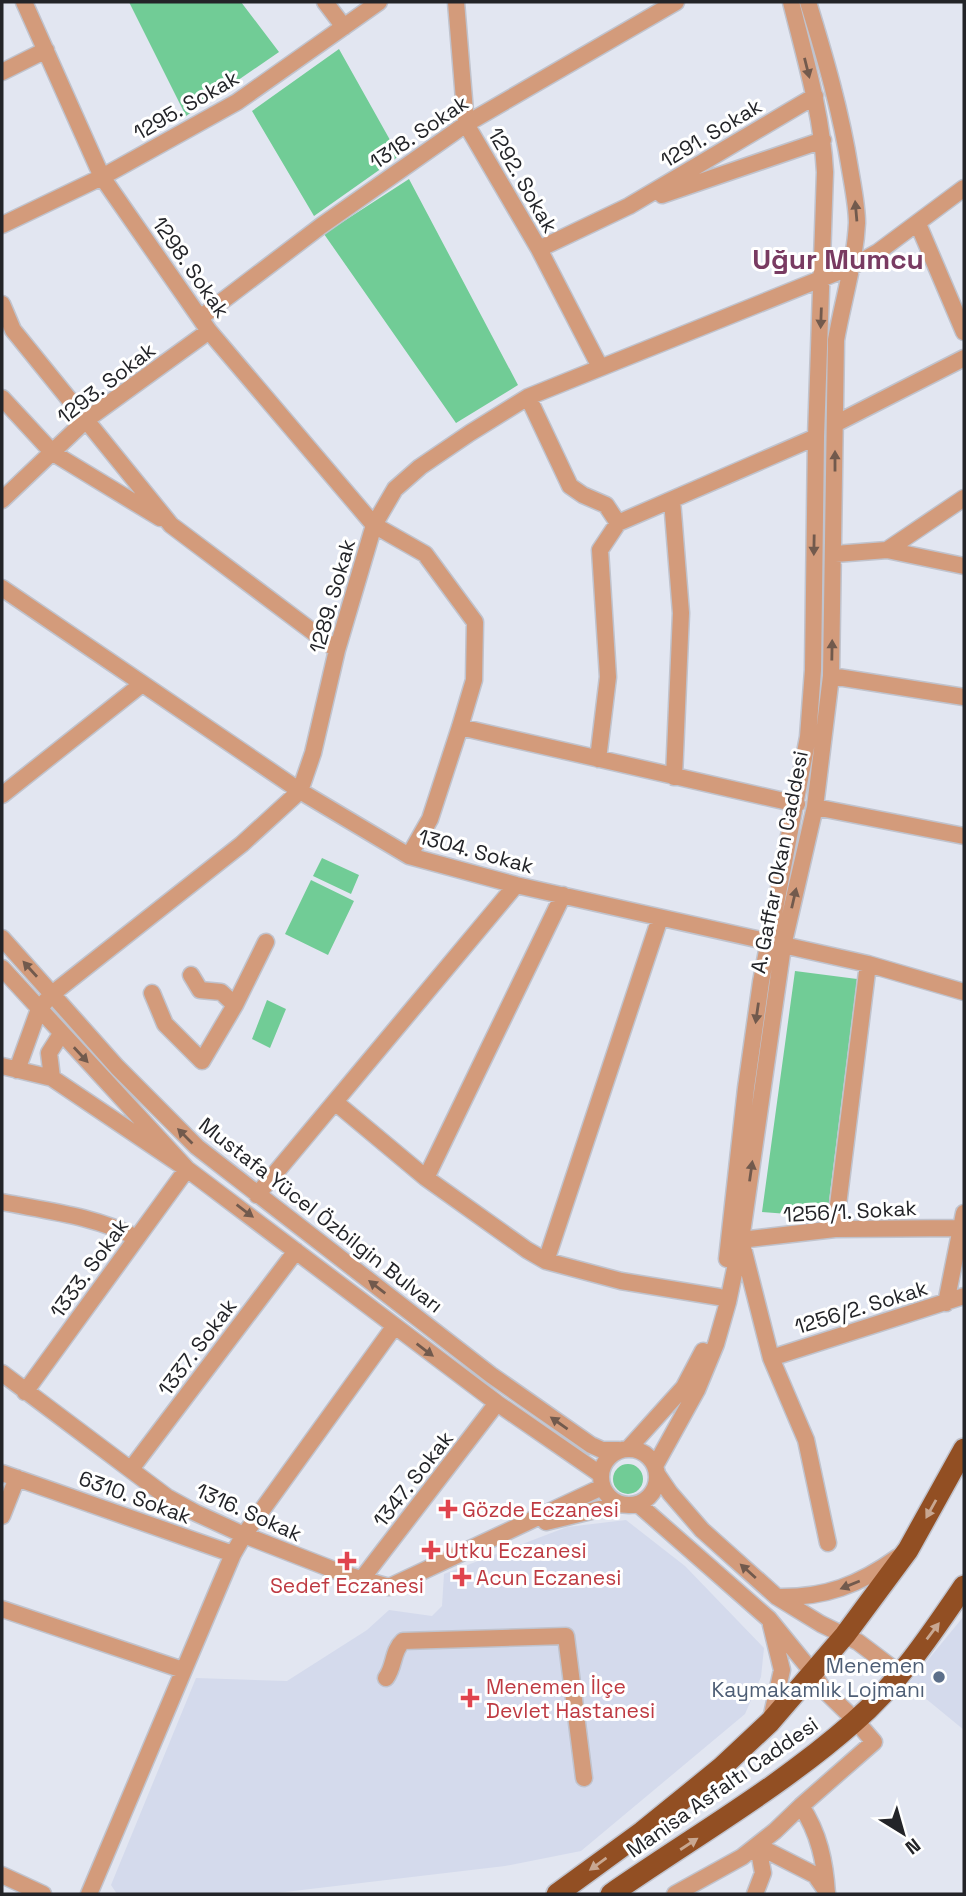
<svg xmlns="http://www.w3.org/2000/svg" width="966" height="1896" font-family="'Space Grotesk',sans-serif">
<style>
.built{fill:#d4daec}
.green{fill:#71cc96}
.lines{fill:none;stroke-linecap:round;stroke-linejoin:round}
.minor-casing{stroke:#c0c3cd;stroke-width:19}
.highway-casing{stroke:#c0c3cd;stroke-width:24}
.minor{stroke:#d39b7b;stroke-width:16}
.highway{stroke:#924f23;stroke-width:21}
.oneway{fill:#725a4d}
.oneway2{fill:#c8a791}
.health-dot{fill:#e0444e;stroke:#fff;stroke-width:2.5}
.service-dot{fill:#5c6f8a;stroke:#fff;stroke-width:2.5}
.labels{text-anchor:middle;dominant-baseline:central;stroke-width:6;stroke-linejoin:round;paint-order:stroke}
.street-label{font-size:21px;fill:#232428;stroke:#fff}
.health-label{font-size:21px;fill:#be3a42;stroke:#fff;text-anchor:start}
.service-label{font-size:21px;fill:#4e5e75;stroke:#fff;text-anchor:end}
.district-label{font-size:28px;font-weight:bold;fill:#793b62;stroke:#fff}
</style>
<rect width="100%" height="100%" fill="#e2e6f1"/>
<!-- built -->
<path class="built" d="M626,1520L685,1566L764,1648L761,1677L745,1714L581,1851L505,1866L268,1894H117L111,1885L196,1678L287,1681L367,1630L389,1610L432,1616L442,1606L444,1574L567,1527Z
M964,1616V1730L908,1684Z"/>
<!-- green -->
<path class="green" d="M129,2H241L279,52L186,116Z
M339,49L399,156L314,216L252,111Z
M409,179L518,385L456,423L324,234Z
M322,858L359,875L351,894L313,876Z
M311,880L354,901L328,955L285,934Z
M795,971L857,979L827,1217L762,1212Z
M267,1000L286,1009L270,1048L252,1039Z
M613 1479a15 15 0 1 1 30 0a15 15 0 1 1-30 0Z"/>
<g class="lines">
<!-- minor casing -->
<g class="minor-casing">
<path id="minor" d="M24,2L102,177L209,331L374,525L425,554L475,622L474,680L460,727L430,819L409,856
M325,2L344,27
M456,2L466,124L539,249L600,367
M2,72L46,50
M662,195L823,140
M918,224L964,332
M2,225L102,177L237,102L379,2
M539,249L629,206L815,96
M2,304L13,330L171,525L337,650
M200,318L321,226L466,124L676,2
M528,397L570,486L583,495L606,505L618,523L816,437
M2,398L53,453L160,518
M835,424L964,358
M2,500L86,420L209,331
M672,500L681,613L674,777
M887,550L964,498
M835,554L887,550L964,566
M2,588L300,791L409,856L516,885L868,964L964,992
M831,676L964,697
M460,727L797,804
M598,759L608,677L600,550L618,523
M2,795L142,684
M815,807L964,836
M2,938L117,1067L197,1147L491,1375L591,1445L602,1450H619
M2,968L187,1169L497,1403L600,1474
M191,975L200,990L221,992L235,1005
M152,993L165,1024L202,1061L235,1005L266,942
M2,1066L52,1078L187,1169L25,1392
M17,1070L39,1009L52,994L242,844L300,791L313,753L337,650L374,525L395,489L420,467L470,433L528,397L853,266L878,252L964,188
M52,1078L49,1053L61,1034
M335,1102L426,1178L527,1250L546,1261L621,1281L719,1297
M426,1178L563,895
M257,1195L516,885
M2,1202C48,1211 95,1216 137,1238
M835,1229L868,964
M727,1259L746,1088L761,982L808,737L813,670L816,437L825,172C822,114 805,58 791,2
M546,1261L660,918
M946,1303L964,1213
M771,1358L964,1296
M2,1373L167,1497L196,1513L244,1535L347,1575L389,1587L602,1487
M601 1477a28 28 0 1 1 56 0a28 28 0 1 1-56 0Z
M628,1449L684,1387L703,1351
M655,1466L697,1390L716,1344L728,1302L741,1240L783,946L815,807L831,676L836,340C843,300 855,263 857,223C857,206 853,187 850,169C841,112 825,57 808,2
M131,1469L296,1251
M2,1473L233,1554L244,1535L394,1327
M657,1474L670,1493L702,1530L777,1597L821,1624L858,1642L899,1673
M638,1504L769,1619L813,1673L823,1689L856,1721L874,1742L801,1806C819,1833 825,1862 827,1894
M2,1516L17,1478
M546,1522L620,1504
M828,1543L806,1440L771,1358L741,1240L835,1229L961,1228
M361,1580L497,1403
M777,1597C825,1598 859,1585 898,1557
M2,1609L183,1670
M771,1625L782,1670L771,1719
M386,1678C395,1666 392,1651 403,1641L566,1636L584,1778
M758,1846L815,1875L827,1892
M2,1875L43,1894
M89,1894L233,1554
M675,1894L742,1857L775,1831L801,1806
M755,1894L763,1873L758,1846"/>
</g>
<!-- highway casing -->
<g class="highway-casing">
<path id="highway" d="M557,1894L642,1832L722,1767L770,1722L845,1635L908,1550L964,1449
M611,1894C693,1837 779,1788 854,1722C898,1684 932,1633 964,1586"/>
</g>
<!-- minor -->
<use href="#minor" class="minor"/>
<!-- highway -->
<use href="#highway" class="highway"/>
</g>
<!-- one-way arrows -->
<defs><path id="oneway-solid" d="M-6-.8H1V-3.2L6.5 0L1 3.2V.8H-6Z" transform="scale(1.75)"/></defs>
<g class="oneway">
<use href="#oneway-solid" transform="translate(807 68) rotate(76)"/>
<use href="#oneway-solid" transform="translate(856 211) rotate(-95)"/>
<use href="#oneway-solid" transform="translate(821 318) rotate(92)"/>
<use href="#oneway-solid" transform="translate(835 461) rotate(-90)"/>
<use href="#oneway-solid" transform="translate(814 545) rotate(91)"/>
<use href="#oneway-solid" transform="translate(832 650) rotate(-89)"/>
<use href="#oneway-solid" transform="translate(794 898) rotate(-77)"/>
<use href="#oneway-solid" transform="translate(30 969) rotate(-132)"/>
<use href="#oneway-solid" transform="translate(757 1013) rotate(98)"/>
<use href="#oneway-solid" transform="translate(81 1055) rotate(47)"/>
<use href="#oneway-solid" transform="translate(185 1136) rotate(-135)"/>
<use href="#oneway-solid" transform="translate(751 1171) rotate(-82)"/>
<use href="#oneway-solid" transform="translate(245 1211) rotate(37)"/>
<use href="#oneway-solid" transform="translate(377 1287) rotate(-142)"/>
<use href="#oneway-solid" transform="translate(425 1350) rotate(37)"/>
<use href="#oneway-solid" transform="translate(559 1423) rotate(-145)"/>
<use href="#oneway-solid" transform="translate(748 1571) rotate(-138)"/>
<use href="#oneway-solid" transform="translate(850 1585) rotate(158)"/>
</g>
<g class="oneway2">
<use href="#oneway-solid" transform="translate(931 1509) rotate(119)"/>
<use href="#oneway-solid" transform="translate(933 1631) rotate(-53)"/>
<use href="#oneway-solid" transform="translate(689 1844) rotate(-33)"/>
<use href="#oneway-solid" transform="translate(598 1864) rotate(144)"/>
</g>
<!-- markers -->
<g class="health-dot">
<path d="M444.5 1498.5h7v7h7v7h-7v7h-7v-7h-7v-7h7z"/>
<path d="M427.5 1539.5h7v7h7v7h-7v7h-7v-7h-7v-7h7z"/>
<path d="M343.5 1550.5h7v7h7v7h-7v7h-7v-7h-7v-7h7z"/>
<path d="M458.5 1566.5h7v7h7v7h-7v7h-7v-7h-7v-7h7z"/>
<path d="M466.5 1687.5h7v7h7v7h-7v7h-7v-7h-7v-7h7z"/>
</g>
<circle class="service-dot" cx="939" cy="1677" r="7"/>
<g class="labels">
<!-- street labels -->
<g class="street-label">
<text transform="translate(186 105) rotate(-30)">1295. Sokak</text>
<text transform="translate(419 132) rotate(-34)">1318. Sokak</text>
<text transform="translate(711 133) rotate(-31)">1291. Sokak</text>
<text transform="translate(523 180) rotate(60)">1292. Sokak</text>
<text transform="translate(191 267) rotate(55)">1298. Sokak</text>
<text transform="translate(106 383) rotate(-38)">1293. Sokak</text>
<text transform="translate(332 596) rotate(-74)">1289. Sokak</text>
<text transform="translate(476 851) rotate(15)">1304. Sokak</text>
<text transform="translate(779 862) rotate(-79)">A. Gaffar Okan Caddesi</text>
<text transform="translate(850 1211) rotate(-3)">1256/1. Sokak</text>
<text transform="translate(321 1215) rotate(38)">Mustafa Yücel Özbilgin Bulvarı</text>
<text transform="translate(89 1268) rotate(-54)">1333. Sokak</text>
<text transform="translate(861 1307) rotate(-17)">1256/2. Sokak</text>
<text transform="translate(197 1347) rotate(-53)">1337. Sokak</text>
<text transform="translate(413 1479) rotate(-52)">1347. Sokak</text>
<text transform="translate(135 1497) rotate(20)">6310. Sokak</text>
<text transform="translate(249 1512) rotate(24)">1316. Sokak</text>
<text transform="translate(722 1787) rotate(-35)">Manisa Asfaltı Caddesi</text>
</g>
<!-- health labels -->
<g class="health-label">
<text x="462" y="1509">Gözde Eczanesi</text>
<text x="445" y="1550">Utku Eczanesi</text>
<text x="476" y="1577">Acun Eczanesi</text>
<text x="347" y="1585" text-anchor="middle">Sedef Eczanesi</text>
<text x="486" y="1686">Menemen İlçe<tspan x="486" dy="24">Devlet Hastanesi</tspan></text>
</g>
<!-- service labels -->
<g class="service-label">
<text x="925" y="1665">Menemen<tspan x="925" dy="24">Kaymakamlık Lojmanı</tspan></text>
</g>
<!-- district labels -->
<g class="district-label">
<text x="838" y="259">Uğur Mumcu</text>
</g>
</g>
<!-- border -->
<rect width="966" height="1896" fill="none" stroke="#232428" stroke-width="7"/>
<!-- north arrow -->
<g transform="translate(903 1833) rotate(143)" stroke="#ffffff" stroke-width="5" paint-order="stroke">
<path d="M0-5L12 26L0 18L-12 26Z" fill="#232428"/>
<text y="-10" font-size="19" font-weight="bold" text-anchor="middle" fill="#232428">N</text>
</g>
</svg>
